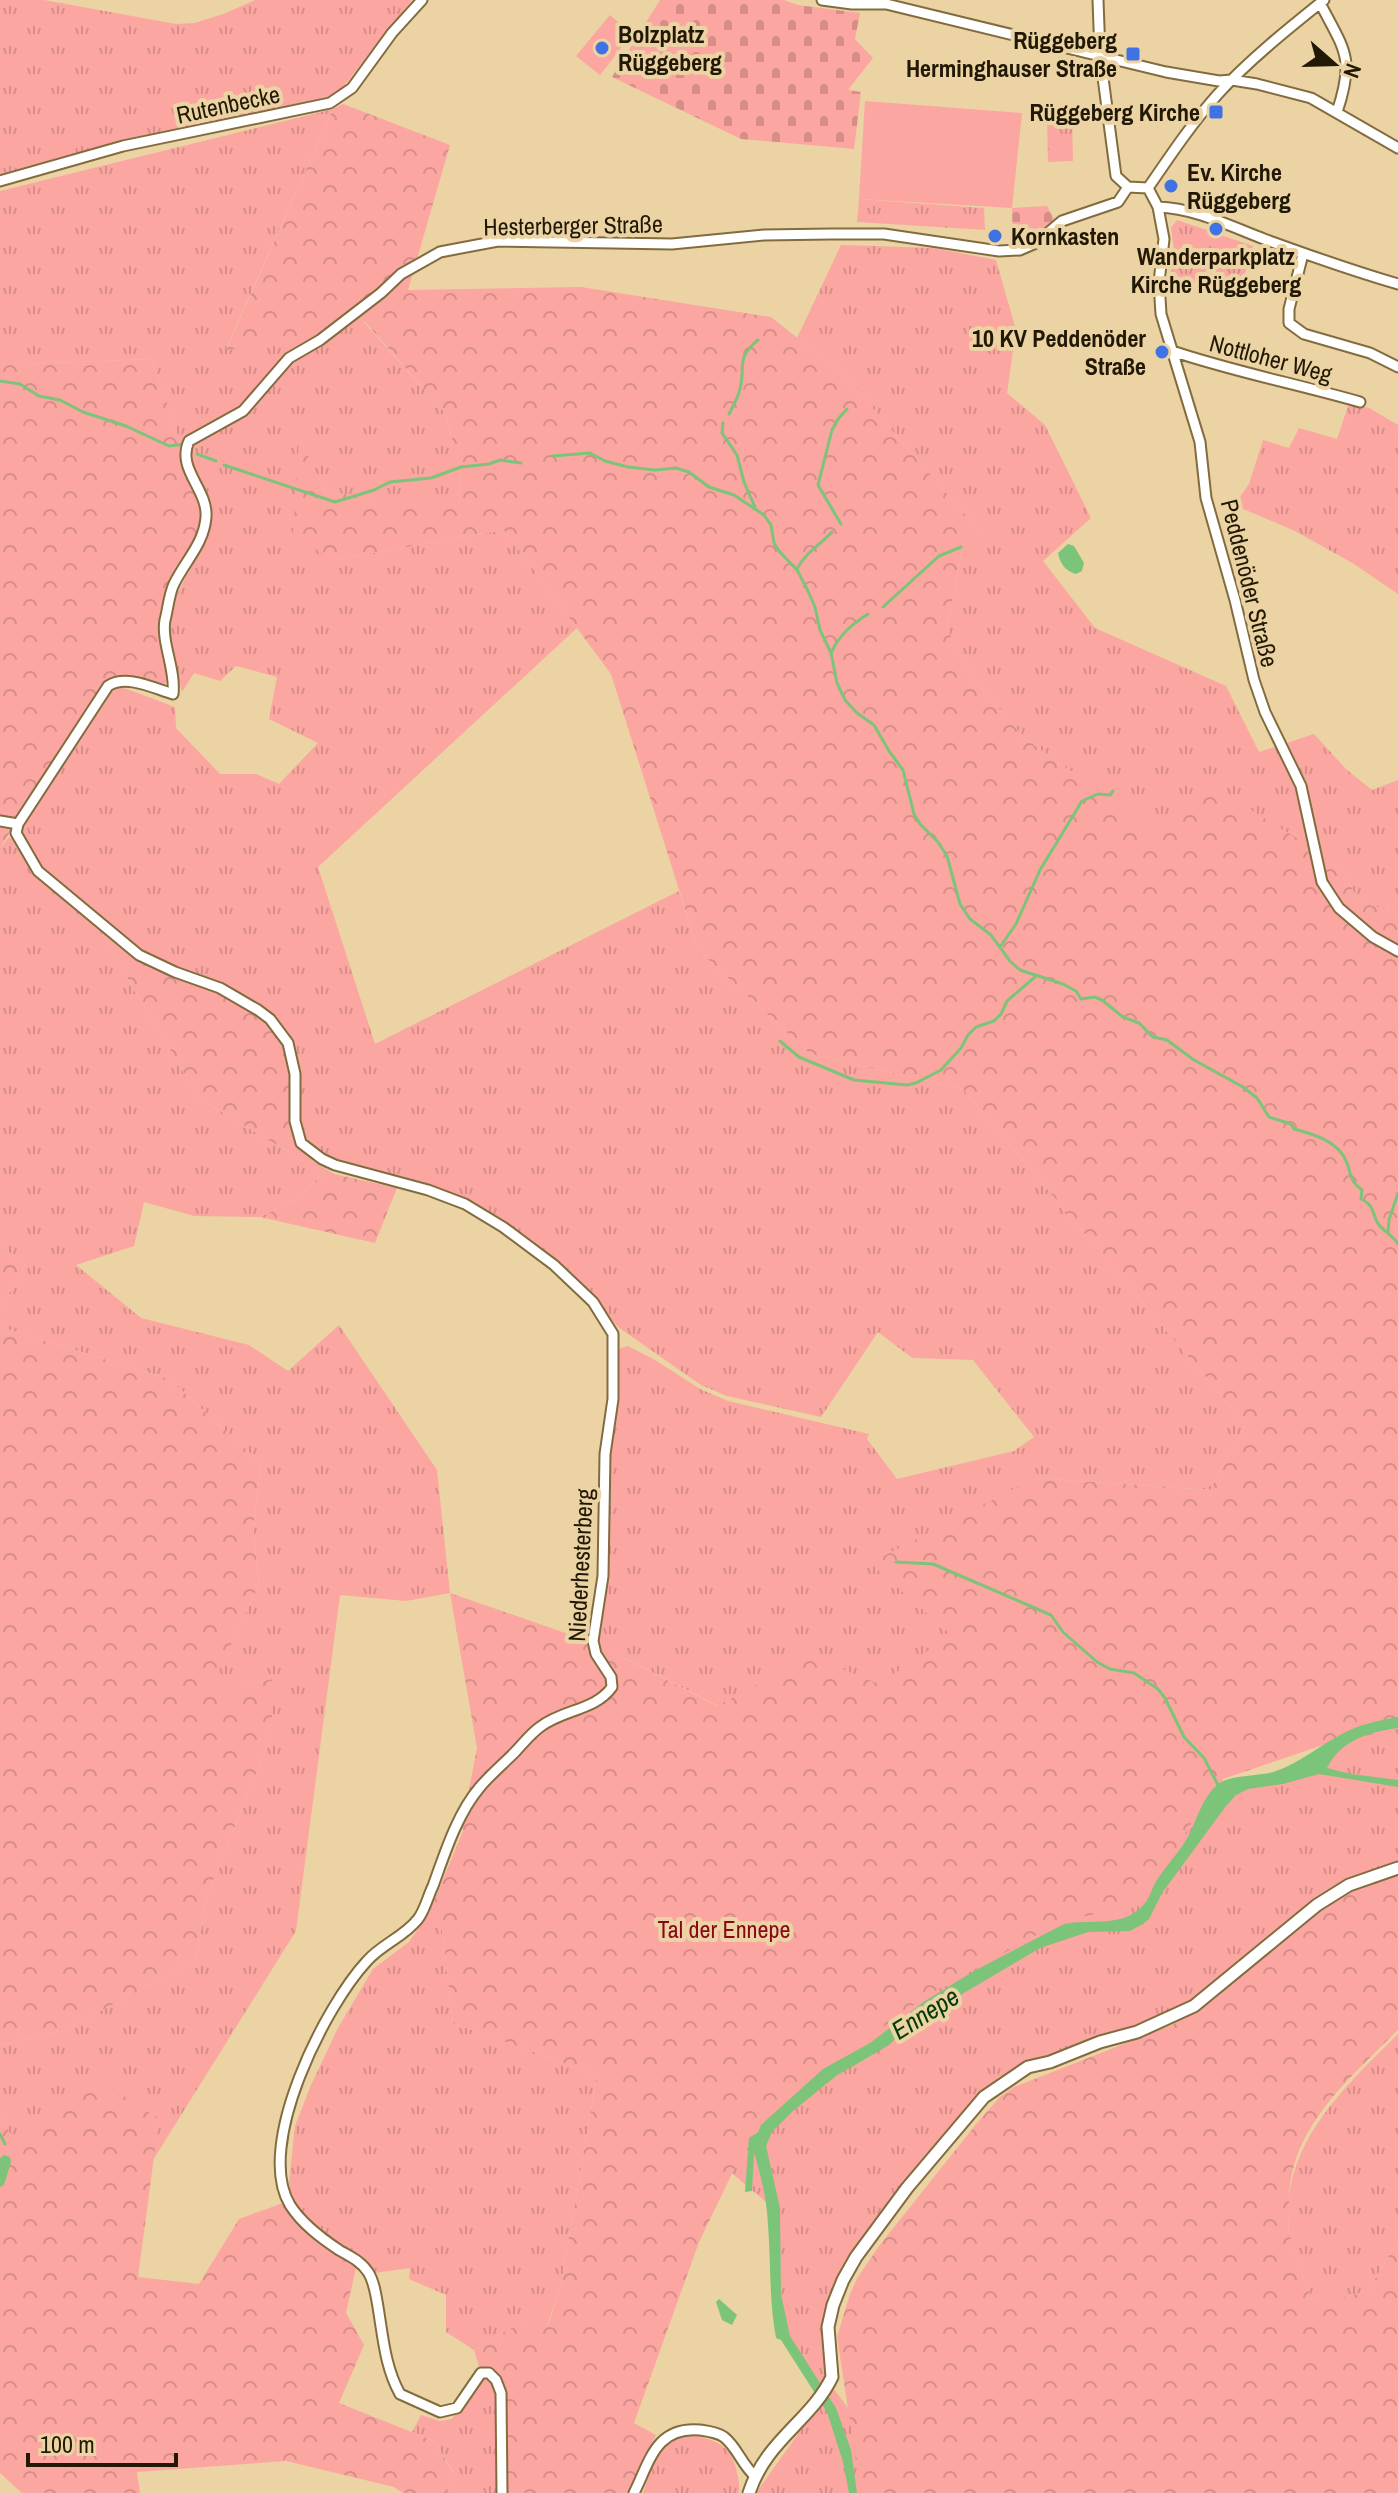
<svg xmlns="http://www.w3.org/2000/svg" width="1398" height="2493" font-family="'Archivo Narrow',sans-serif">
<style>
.grass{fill:url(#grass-tufts)}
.forest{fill:url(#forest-crowns)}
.cemetery{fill:url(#cemetery-stones)}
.pitch{fill:#fba6a1}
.water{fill:#7bc479}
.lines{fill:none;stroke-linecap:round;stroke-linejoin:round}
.stream{stroke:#7bc479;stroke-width:3}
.minor-casing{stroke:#826c3f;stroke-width:13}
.tertiary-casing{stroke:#826c3f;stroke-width:15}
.minor{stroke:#fff;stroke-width:9}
.tertiary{stroke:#fff;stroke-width:11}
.poi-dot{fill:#3f72e2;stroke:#ebd3a3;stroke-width:3}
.labels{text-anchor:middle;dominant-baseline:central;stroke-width:8;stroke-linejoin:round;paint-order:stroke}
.poi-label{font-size:24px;font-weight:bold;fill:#211806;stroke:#ebd3a3;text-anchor:start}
.street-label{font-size:24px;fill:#211806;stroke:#ebd3a3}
.park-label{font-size:24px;fill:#890719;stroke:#ebd3a3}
.water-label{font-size:26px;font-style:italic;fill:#043a08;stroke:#ebd3a3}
</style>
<defs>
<pattern id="grass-tufts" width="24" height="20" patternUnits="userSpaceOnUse" patternTransform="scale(2)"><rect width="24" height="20" fill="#fba6a1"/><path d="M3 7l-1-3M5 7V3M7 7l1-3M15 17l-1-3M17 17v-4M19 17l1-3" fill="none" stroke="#d78e89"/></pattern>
<pattern id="forest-crowns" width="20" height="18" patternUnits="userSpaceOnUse" patternTransform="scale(2)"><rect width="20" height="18" fill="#fba6a1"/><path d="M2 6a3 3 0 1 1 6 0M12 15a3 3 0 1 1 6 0" fill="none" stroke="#d78e89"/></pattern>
<pattern id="cemetery-stones" width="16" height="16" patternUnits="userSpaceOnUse" patternTransform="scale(2)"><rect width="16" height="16" fill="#fba6a1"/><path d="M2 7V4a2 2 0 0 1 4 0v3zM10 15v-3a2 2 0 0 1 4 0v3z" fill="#d78e89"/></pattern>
</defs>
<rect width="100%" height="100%" fill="#ebd3a3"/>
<!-- grass -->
<path class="grass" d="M0,0H44L176,24L195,23L226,13L255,0H412L340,91L329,97L123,144L0,177Z
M333,109L226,349L307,341L283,360L242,409L190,435L183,451L152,359L0,365V191Z
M1047,114H1072L1073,161L1048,162Z
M859,199L984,208L985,230L857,222Z
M1177,220L1253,246L1239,295L1170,276L1174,250L1171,228Z
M841,245L934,248L996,260L1016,330L1007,393L1045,425L1091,518L1043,561L1095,628L1226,686L1259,752L1314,734L1347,770L1372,790L1398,780V913L1359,902L1340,865L1152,829L1024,738L974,679L947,629L963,546L980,532L844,375L797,338Z
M364,322L445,413L459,464L460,507L325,492L299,437L332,560L504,530L577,628L318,867L375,1044L679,891L698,950L810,1054L963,1089L1246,1425L1210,1490L1035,1478L1222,1730L1223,1788L1261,1782L1348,1736L1398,1721V1861L1196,2000L1145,2023L1103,2037L1051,2064L1040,2058L999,2077L967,2110L916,2170L838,2285L828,2381L854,2416L879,2493H756L823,2399L780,2329L772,2207L610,2071L772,1678L718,1706L597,1644L607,1456L616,1400L618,1349L628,1346L655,1360L700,1389L728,1401L869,1434L867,1439L897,1479L1014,1451L1034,1437L973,1360L912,1358L878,1332L821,1417L727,1396L701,1385L618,1327L594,1299L466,1200L336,1161L305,1140L298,1120L141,954L41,871L21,837V824L109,689L124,688L175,707L176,728L220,774H256L279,784L318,743L269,719L277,677L236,666L220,681L194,673L182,692C177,670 169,642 171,619C176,578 212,548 210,505C208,484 178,465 194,443C202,431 233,425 247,414C264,401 274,378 290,362C306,347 343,327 364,322Z
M1349,403L1369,408L1398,425V594L1354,564L1295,531L1234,505L1249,484L1263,440L1289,448L1299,428L1337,439Z
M9,837L15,841L36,873L98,926L133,988L200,1099L324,1173L296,1200L260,1217L194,1216L144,1202L134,1246L76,1265L141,1318L249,1345L288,1371L339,1325L437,1470L450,1593L406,1601L340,1595L296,1931L153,2160L159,2119L18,2146L0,2118V2045L64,2030L196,1961L207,1896L272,1733V1679L207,1694L259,1585L253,1528L261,1463L169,1379L0,1327V1310L25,1265L0,1245V848Z
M429,1913L442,1930L453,2023L597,2075L561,2284L547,2326L513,2327L474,2350L446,2332V2295L409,2279L410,2268L375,2273L359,2260L311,2227L291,2201L289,2183L295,2126L311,2085L338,2028L373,1969L409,1942Z
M1398,2034V2240L1368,2291L1314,2306C1307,2284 1291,2251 1289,2230C1280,2145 1343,2089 1398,2034Z
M488,2374L500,2394L501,2493H447L454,2473L434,2441L412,2432L421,2415L440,2421L452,2419L476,2381Z
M694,2435C716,2441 729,2444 736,2468C738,2477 740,2484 739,2493H643L654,2459L667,2441Z"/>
<!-- forest -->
<path class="forest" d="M343,104L450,145L408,290L581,287L771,317L844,375L981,533L963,546L947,629L974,679L1024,738L1152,828L1206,782L1340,865L1359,902L1398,913V1729L1326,1744L1223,1779L1210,1790L1181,1841L1136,1906L1076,1918L1049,1928L926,1996L857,2046L821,2065L753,2130L699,2242L634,2423L656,2435L645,2456L636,2493H504L498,2380L481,2373L474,2350L513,2327L548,2325L561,2284L597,2075L453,2023L442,1930L429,1913L463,1831L462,1825L477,1748L450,1593L597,1644L717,1706L811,1656L879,1684L951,1635L870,1563L1035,1478L1210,1490L1246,1425L963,1089L810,1054L698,950L611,674L504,530L332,560L293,534L299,436L325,492L460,506L459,464L445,413L365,322L307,341L226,350L333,109Z
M152,359L183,450L184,469L201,501L202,507L199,536L170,583L160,626L170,674L165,684C142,691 130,666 105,682L0,848V365Z
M98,926L140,957L219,990L257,1011L286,1043L293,1077L299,1145L313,1161L334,1174L397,1188L375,1243L260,1217L296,1200L324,1173L200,1099L133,988Z
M0,1245L25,1265L0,1310Z
M0,1327L169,1379L261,1463L253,1528L259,1585L208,1693L272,1679V1733L207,1896L196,1961L64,2030L0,2045Z
M1398,1872V2030C1349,2079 1288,2129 1289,2204C1289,2214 1287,2225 1290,2235C1295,2259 1306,2282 1314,2305L1368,2291L1398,2240V2493H861L837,2337L850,2294L858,2277L879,2246L977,2123L1000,2097L1014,2087L1172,2025L1197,2010L1328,1902L1358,1885Z
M99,2080L159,2119L138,2277L199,2284L239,2219L286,2202L357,2263L346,2313L364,2345L339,2403L434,2441L454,2474L447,2493H403L394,2487L286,2461L137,2472L140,2493H22L0,2473V2118L19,2146Z"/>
<!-- cemetery -->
<path class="cemetery" d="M660,0H784L798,5L860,13L855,39L873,58L848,90L861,92L854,149L741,139L612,77Z
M1047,206L1055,221L1038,234L1013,245L1012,208Z"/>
<!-- pitch -->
<path class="pitch" d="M610,15L632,34L600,75L576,56Z
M865,101L1022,113L1012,208L859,199Z"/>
<!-- water -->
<path class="water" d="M1068,544L1074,546L1084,563L1082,571L1076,574C1065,571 1060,563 1058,553Z
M1398,1717V1728C1369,1732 1341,1740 1327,1768L1351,1774L1398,1780V1787L1319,1774L1283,1784L1248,1789L1236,1795L1226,1806L1162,1893L1149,1919L1143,1924L1130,1931L1088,1932L1040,1948L947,2003L904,2030L889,2045L836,2076L793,2111L772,2132L766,2146L780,2208L781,2294L790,2336L836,2408L851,2450L857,2493H849L843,2462L827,2412L781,2340L776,2338C769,2301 771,2263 768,2225C767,2200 761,2176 754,2152L752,2191L745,2192L749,2138L758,2132L761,2125L823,2069L870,2043L925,2001L974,1971L1064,1924C1084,1920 1104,1924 1124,1918C1132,1915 1139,1910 1144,1904C1150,1898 1151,1890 1155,1883C1166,1865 1181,1851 1190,1833C1197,1817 1204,1796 1217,1785C1229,1774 1259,1777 1276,1771C1299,1763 1318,1747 1340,1735C1357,1725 1379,1720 1398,1717Z
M4,2155L10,2157L11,2162L4,2185L0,2187V2158Z
M719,2299L737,2315L732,2325L722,2320L716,2302Z"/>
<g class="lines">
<!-- stream -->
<path class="stream" d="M0,381L20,384L39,396L60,400L83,412L126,426L169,446L184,444
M729,414C733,406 738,398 740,389C746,365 735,359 758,340
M723,423L722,433L737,455L744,482L755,507
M197,454L216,461
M553,456L590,453L605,461L628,467L655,470L676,468L689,472L709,487L734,495L764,515L771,525L774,543L779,551L797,570L807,589L815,607L820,630L831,653L837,683L845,700L857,713L874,725L889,751L903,770L914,814L920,824L938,842L947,856L960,904L970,919L991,935L1010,961L1020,970L1063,984L1076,991L1081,999L1095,997L1102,1000L1123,1017L1139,1023L1153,1037L1167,1040L1194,1060L1243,1087L1257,1098L1269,1117L1291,1124L1294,1129C1313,1134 1339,1141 1347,1163C1352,1177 1349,1179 1362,1190L1361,1199C1377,1207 1371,1215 1379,1225C1385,1232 1393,1236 1398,1244
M224,465L335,502L374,490L390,482L431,478L461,467L489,464L500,460L521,463
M841,524L818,485L832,430L838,419L847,409
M797,569C805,553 820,545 832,532
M883,607L939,556L961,547
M831,653C840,634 851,625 868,614
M1000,947L1016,924L1040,870L1082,801L1098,794L1110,795L1113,791
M780,1041L799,1057L854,1080L907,1085L916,1083L941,1070L961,1048L968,1035L976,1027L994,1021L1001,1014L1007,1001L1035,977
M1388,1232L1389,1220L1398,1193
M896,1562L933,1564L1051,1615L1063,1632L1097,1662L1110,1669L1134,1673L1158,1689L1165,1698L1184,1737L1204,1758L1218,1785
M0,2134L5,2144"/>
<!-- minor casing -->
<g class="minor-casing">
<path id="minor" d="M822,0L852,4H886L1166,72L1219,81L1232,80L1257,84L1311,98L1398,148
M1098,0L1100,55L1116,176L1128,187L1148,188
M1320,3C1345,51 1355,58 1337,112
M0,181L123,146L330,103L352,88L392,33L422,0
M1148,188L1158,207L1164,239L1159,282L1161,314L1200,442L1206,498L1235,600L1254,680L1265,712L1301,786L1322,882L1339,908L1373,937L1398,951
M1148,188C1170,156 1192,123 1218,94C1248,61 1289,28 1324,0
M1158,207C1194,208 1230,226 1264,239C1308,255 1353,271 1398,284
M1303,254L1289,309V323L1304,334L1370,353L1398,367
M1172,351C1235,372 1297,384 1360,402
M0,821L18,824
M18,824L16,833L38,871L139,955L175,972L220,988L258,1010L270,1019L288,1043L295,1074V1121L301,1143L322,1159L335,1165L428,1190L465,1204L503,1227L554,1265L593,1302L613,1334V1399L605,1454L603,1576L593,1641L596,1654L611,1677L612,1687C595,1711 563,1709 540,1727C530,1734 522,1745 514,1753C503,1764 490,1775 480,1787C457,1814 445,1853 433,1886C428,1896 425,1910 418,1919C404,1937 382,1944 367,1961C325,2006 254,2146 290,2205C302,2224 321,2238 339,2250C349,2256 361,2261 368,2272C374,2281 376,2295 378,2307C383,2337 385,2367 400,2394L440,2412L457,2408L481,2373H489L496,2380L501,2393L502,2493
M18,824L108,686C126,674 153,688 173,694C176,670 161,642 165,620C168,609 169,594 174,584C185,561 204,544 206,517C208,489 176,469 189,441L243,411L289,358L320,340L381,293L401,274L440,252L498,241L672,244L764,235L831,234H884L999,251L1020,250L1036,243L1062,221L1118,202L1128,187
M634,2493C650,2461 656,2426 700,2430C707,2431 717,2432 724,2437C737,2447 742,2465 755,2476"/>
</g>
<!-- tertiary casing -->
<g class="tertiary-casing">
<path id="tertiary" d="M749,2493C766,2440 811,2421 832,2377L828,2327L833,2305L843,2280L856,2257L907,2188L984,2097L1028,2067L1050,2062L1100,2042L1137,2032L1194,2006L1317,1905L1349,1885L1398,1868"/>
</g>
<!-- minor -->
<use href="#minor" class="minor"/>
<!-- tertiary -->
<use href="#tertiary" class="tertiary"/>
</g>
<!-- markers -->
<g class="poi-dot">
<circle cx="602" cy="48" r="8"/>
<rect x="1125" y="46" width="16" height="16" rx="4"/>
<rect x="1208" y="104" width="16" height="16" rx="4"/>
<circle cx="1171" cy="186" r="8"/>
<circle cx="1216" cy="229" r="8"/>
<circle cx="995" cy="236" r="8"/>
<circle cx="1162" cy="352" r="8"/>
</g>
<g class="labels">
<!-- poi labels -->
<g class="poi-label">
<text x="618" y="34">Bolzplatz<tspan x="618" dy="28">Rüggeberg</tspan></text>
<text x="1117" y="40" text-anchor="end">Rüggeberg<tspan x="1117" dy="28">Herminghauser Straße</tspan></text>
<text x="1200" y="112" text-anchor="end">Rüggeberg Kirche</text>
<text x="1187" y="172">Ev. Kirche<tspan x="1187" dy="28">Rüggeberg</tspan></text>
<text x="1011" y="236">Kornkasten</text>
<text x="1216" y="256" text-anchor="middle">Wanderparkplatz<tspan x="1216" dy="28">Kirche Rüggeberg</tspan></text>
<text x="1146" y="338" text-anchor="end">10 KV Peddenöder<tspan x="1146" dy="28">Straße</tspan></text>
</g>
<!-- street labels -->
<g class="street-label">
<text transform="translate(228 104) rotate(-12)">Rutenbecke</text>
<text transform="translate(573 225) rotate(-1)">Hesterberger Straße</text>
<text transform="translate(1271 358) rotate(15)">Nottloher Weg</text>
<text transform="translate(1250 583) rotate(76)">Peddenöder Straße</text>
<text transform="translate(580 1565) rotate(-87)">Niederhesterberg</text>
</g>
<!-- park labels -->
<g class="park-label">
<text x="724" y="1929">Tal der Ennepe</text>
</g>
<!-- water labels -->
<g class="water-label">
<text transform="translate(925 2013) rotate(-32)">Ennepe</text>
</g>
</g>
<!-- north arrow -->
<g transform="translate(1334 64) rotate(110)" stroke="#ebd3a3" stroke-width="6" paint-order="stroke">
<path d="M0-6L14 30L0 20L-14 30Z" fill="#211806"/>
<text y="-12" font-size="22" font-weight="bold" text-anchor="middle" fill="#211806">N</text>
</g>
<!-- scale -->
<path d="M28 2453v12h148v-12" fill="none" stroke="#211806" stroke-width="4"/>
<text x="40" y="2453" font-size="24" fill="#211806" stroke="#ebd3a3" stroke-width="6" paint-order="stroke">100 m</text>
</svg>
